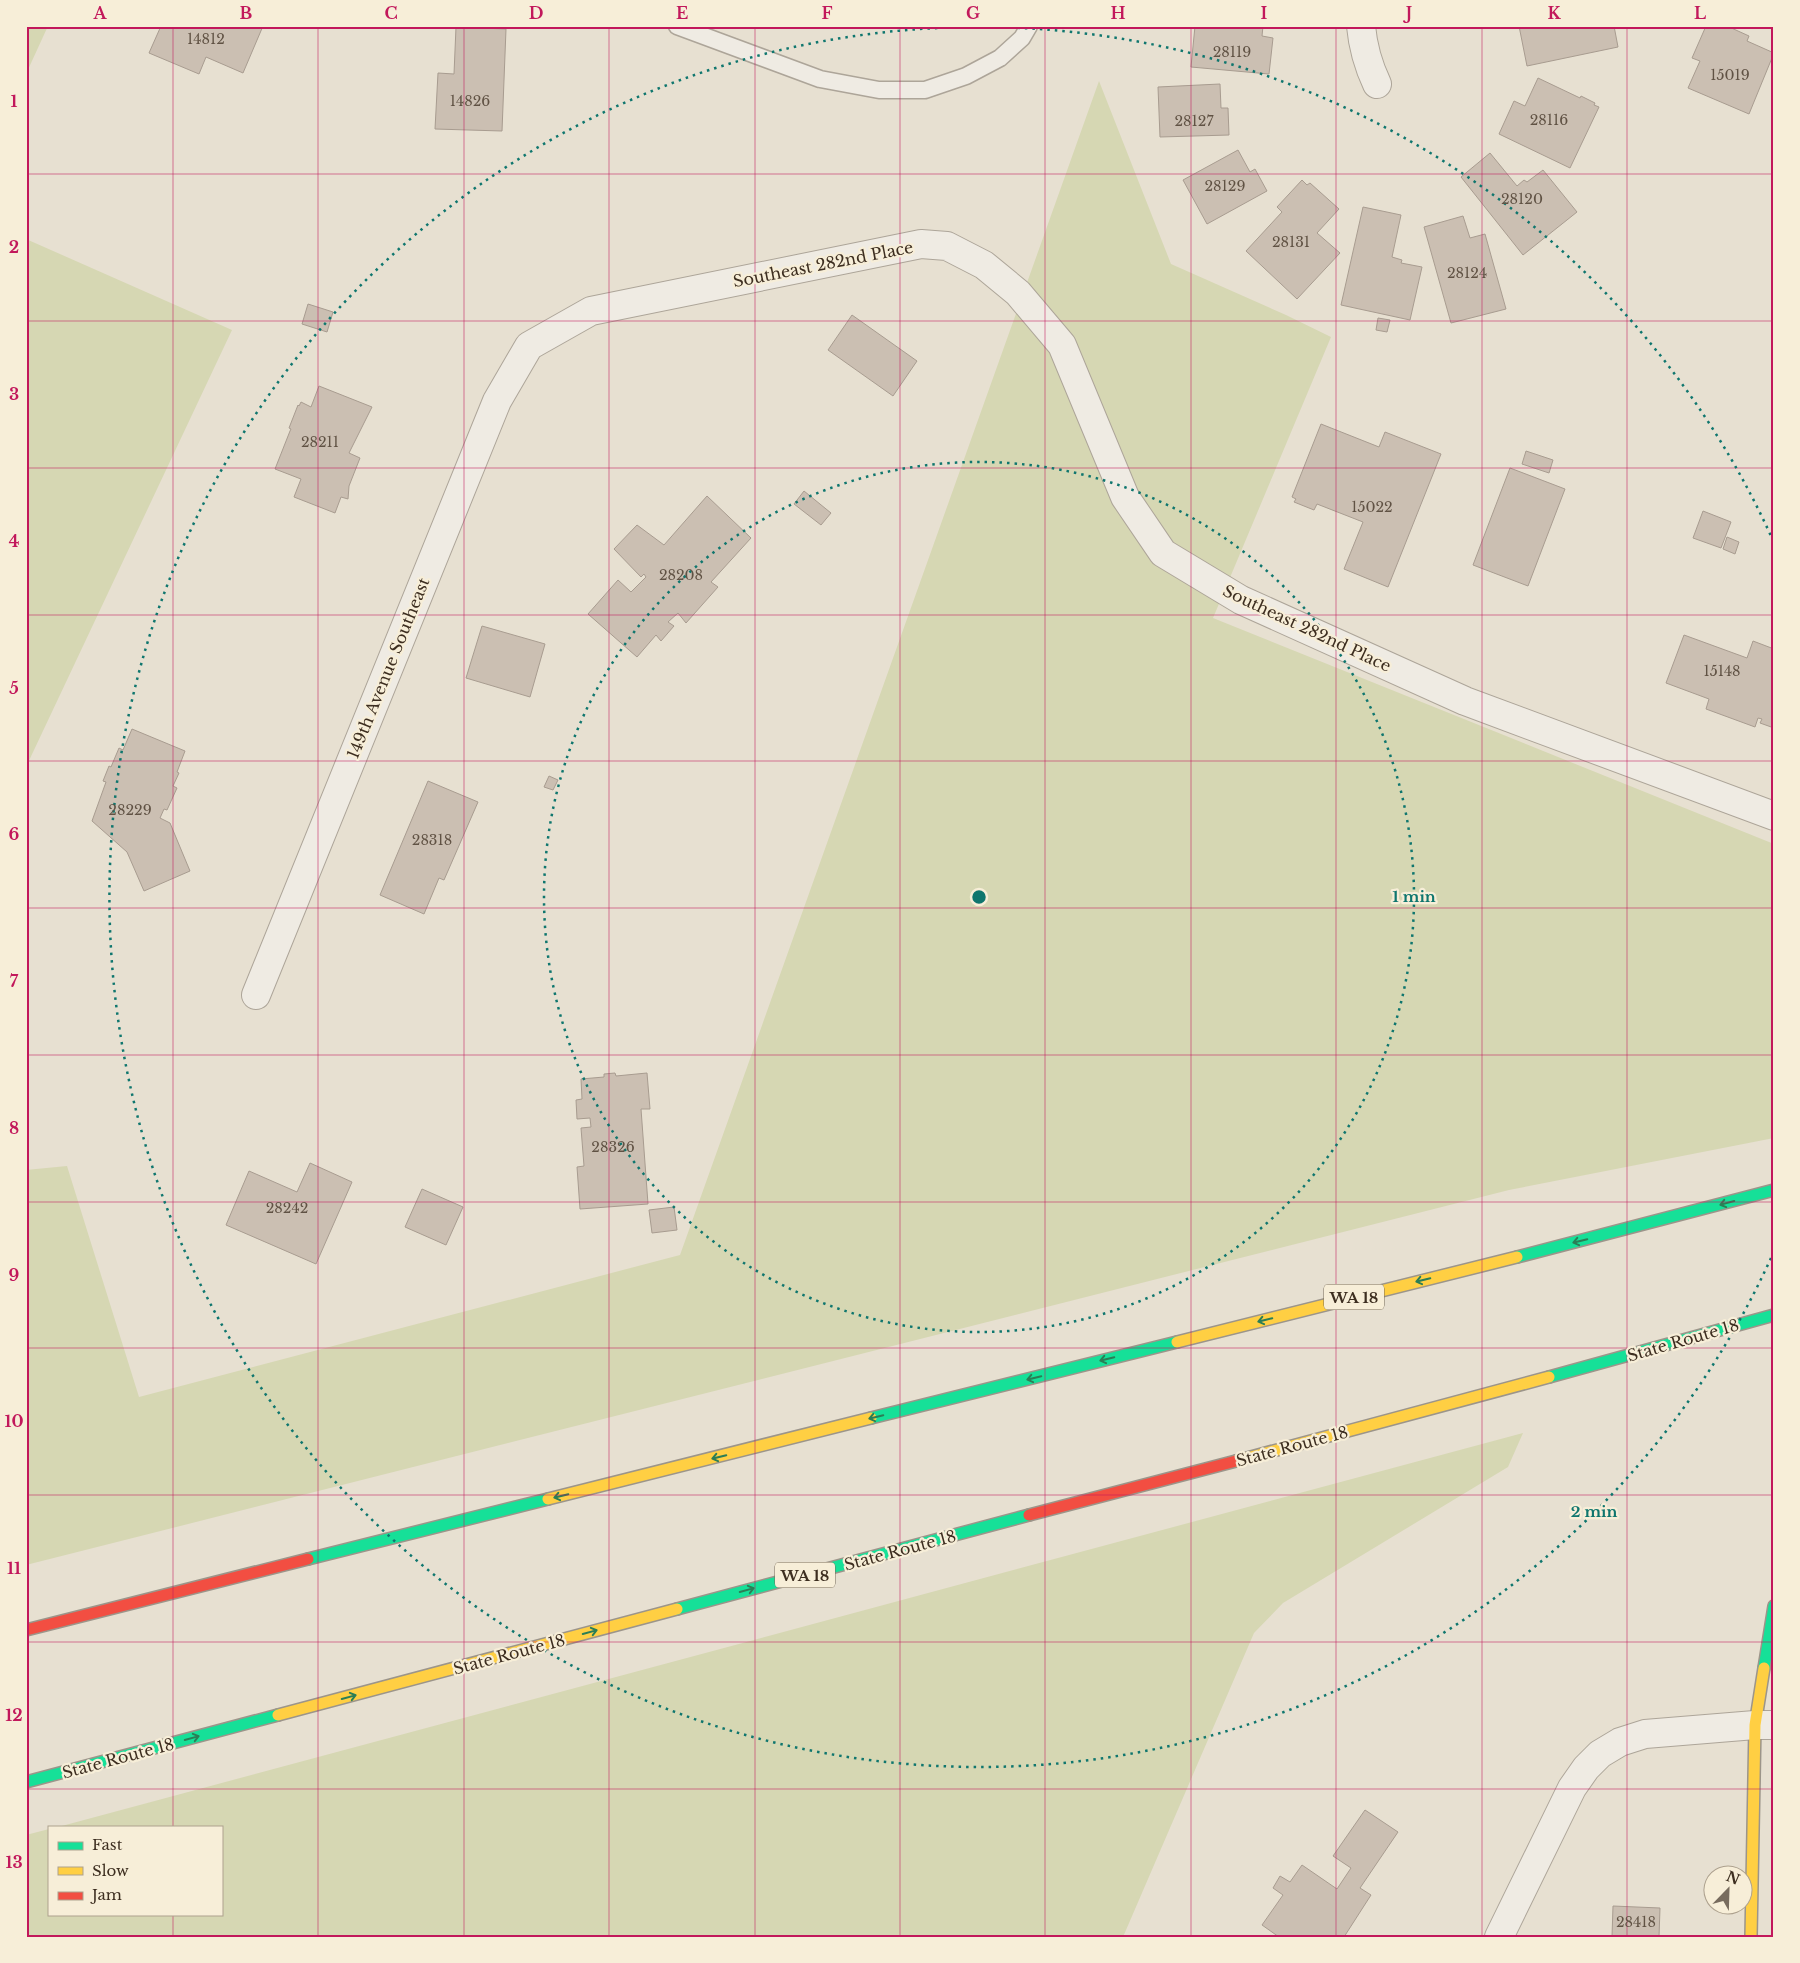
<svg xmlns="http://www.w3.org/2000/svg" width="1800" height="1963" font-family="'Libre Baskerville',serif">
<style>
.green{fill:#d6d7b3}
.building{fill:#cbbfb2;stroke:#a89c90}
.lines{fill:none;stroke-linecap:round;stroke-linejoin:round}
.lane-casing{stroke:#ada599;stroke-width:19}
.street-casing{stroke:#ada599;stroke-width:30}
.fast-casing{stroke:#9c958a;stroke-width:14}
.slow-casing{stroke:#9c958a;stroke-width:14}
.jam-casing{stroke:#9c958a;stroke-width:14}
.lane{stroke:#efebe3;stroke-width:16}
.street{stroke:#efebe3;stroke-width:28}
.fast{stroke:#16e098;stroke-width:11}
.slow{stroke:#ffcf43;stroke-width:11}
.jam{stroke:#f24e42;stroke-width:11}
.oneway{stroke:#2b7e56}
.grid{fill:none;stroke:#c2185b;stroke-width:1;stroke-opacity:0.55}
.ring{fill:none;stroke:#0f766e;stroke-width:2.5;stroke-dasharray:2.5 5}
.labels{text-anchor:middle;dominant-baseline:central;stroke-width:4.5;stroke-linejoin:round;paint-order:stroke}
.number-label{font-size:14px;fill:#605244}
.shield{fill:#f7eed8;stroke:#756857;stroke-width:1}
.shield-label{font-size:15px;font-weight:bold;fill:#3d2e20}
.street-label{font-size:16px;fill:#3d2e20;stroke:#f7eed8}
.centre{fill:#0f766e;stroke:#f7eed8;stroke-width:2.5}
.ring-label{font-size:15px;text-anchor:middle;font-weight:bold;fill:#0f766e;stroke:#f7eed8;stroke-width:4.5;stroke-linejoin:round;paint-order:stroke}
.neatline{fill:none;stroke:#c2185b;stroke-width:2}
.grid-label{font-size:16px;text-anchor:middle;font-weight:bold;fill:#c2185b}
</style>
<rect width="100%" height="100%" fill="#e7e0d1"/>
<!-- green -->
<path class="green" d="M26,26H48L26,74Z
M1099,81L1171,264L1286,315L1331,337L1213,618L1774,844V1138L1509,1190L26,1565V1170L67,1166L139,1397L680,1255Z
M26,239L232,330L26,767Z
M1523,1433L1508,1467L1283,1603L1254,1633L1123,1937H26V1835L49,1829V1914H221V1827H58Z"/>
<!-- building -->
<path class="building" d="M161,26H263L243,73L206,57L199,74L149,53Z
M1195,26H1263L1262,36L1273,38L1269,74L1191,67Z
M1519,26H1614L1618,47L1527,66Z
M1706,26H1727L1749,36L1747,41L1774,53L1749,114L1688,88L1700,61L1692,58Z
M456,27L506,29L502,131L435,129L438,73L454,74Z
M1538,78L1580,98L1581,96L1595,103L1594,105L1599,107L1570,168L1499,134L1514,101L1525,106Z
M1220,84L1221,108H1228L1229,135L1160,137L1158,87Z
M1238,150L1250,172L1255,169L1267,191L1207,224L1183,180Z
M1490,153L1517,186L1524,180L1527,182L1543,170L1577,212L1523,255L1461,177Z
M1302,180L1307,185L1310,183L1339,209L1317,233L1340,253L1297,299L1246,251L1282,212L1277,207Z
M1363,207L1401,215L1392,257L1402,260L1401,263L1422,267L1410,320L1341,305Z
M1463,216L1470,238L1485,234L1506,309L1451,323L1424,227Z
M308,304L333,312L327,332L302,324Z
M852,315L917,361L893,396L828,350Z
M1378,318L1390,320L1387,332L1376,330Z
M319,386L372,407L349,453L360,458L349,486L348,499L341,497L335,513L294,497L301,479L275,469L290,431L291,429L289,428L298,405L299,406L301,402L311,407Z
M1321,424L1379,447L1385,432L1441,454L1388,587L1344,569L1363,522L1317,504L1314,510L1294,502L1296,499L1292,497Z
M1526,451L1553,460L1549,473L1522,464Z
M1510,468L1565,489L1528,586L1473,565Z
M804,491L831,513L821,525L794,504Z
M707,496L751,538L711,582L718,587L686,623L678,613L668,622L674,626L661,641L656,635L637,657L588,614L618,580L631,592L646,577L644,574L641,577L614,549L637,525L664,545Z
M1703,511L1731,522L1721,548L1693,538Z
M1727,537L1739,542L1735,554L1723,549Z
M482,626L545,644L530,697L466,678Z
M1684,635L1747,658L1753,641L1774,649V728L1760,723L1762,719L1758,718L1755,727L1706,709L1709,699L1666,683Z
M132,729L185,751L177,772L179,773L173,786L177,788L167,810L164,809L160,818L170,823L190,871L144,891L127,852L92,821L106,782L103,781L109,766L111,767L119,748L123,750Z
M549,776L558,780L553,790L544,787Z
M428,781L478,802L444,880L439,878L424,914L380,895Z
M615,1073L616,1076L647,1073L650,1109H641L648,1204L580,1209L577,1167L584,1166L581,1128L591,1127L590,1118L577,1119L576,1100L582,1099L581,1079L604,1077V1074Z
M310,1163L352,1182L316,1264L226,1225L249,1171L297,1192Z
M422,1189L463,1207L446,1245L405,1227Z
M674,1207L677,1230L652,1233L649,1210Z
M1365,1810L1398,1832L1360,1888L1371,1895L1344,1937H1279L1262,1925L1283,1895L1273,1888L1280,1876L1290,1882L1302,1865L1337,1889L1351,1868L1333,1856Z
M1613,1906L1660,1908L1659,1937H1612Z"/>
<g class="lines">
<!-- lane casing -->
<g class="lane-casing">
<path id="lane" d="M677,26L820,79L879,90H925L966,76L1000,58L1022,38L1029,26"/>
</g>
<!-- street casing -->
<g class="street-casing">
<path id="street" d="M1361,26C1363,48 1368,65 1377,84
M256,995L497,401L529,346L591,311L921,244L947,246L984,265L1018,293L1062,345L1125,497L1163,553L1241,600L1465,701L1774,816
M1499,1937L1572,1788L1586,1768L1600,1754L1620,1742L1645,1734L1755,1725H1774"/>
</g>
<!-- fast casing -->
<g class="fast-casing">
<path id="fast" d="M1517,1257L1774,1190
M1549,1377L1774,1315
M871,1418L1177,1342
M308,1559L548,1499
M677,1609L1029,1515
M1764,1668L1774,1606
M26,1782L278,1715"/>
</g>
<!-- slow casing -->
<g class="slow-casing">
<path id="slow" d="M1177,1342L1517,1257
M1236,1461L1549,1377
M548,1499L871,1418
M278,1715L677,1609
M1751,1937L1755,1725L1764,1668"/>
</g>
<!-- jam casing -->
<g class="jam-casing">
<path id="jam" d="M1029,1515L1236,1461
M26,1630L308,1559"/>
</g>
<!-- lane -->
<use href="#lane" class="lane"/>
<!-- street -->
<use href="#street" class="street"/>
<!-- fast -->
<use href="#fast" class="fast"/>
<!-- slow -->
<use href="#slow" class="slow"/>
<!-- jam -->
<use href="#jam" class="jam"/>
</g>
<!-- one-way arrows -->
<defs><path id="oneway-shaft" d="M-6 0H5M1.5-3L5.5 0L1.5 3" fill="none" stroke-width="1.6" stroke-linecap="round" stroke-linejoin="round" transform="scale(1.25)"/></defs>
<g class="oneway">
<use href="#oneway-shaft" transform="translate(1727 1203) rotate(165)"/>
<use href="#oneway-shaft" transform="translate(1580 1241) rotate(166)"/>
<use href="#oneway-shaft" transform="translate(1423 1280) rotate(166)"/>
<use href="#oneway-shaft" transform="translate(1265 1320) rotate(166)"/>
<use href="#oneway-shaft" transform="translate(1107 1359) rotate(166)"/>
<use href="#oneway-shaft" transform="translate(1034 1378) rotate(166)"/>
<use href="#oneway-shaft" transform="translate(876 1417) rotate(166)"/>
<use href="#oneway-shaft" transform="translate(719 1457) rotate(166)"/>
<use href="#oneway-shaft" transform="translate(561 1496) rotate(166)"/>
<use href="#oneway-shaft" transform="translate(747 1590) rotate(-15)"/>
<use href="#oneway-shaft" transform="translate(590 1632) rotate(-15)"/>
<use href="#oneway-shaft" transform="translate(349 1697) rotate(-15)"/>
<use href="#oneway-shaft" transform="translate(192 1738) rotate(-15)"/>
</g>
<!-- grid -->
<path class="grid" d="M173,26V1827M318,26V1937M464,26V1937M609,26V1937M755,26V1937M900,26V1937M1045,26V1937M1191,26V1937M1336,26V1937M1482,26V1937M1627,26V1937M26,174H1774M26,321H1774M26,468H1774M26,615H1774M26,761H1774M26,908H1774M26,1055H1774M26,1202H1774M26,1348H1774M26,1495H1774M26,1642H1774M26,1789H1774M173,1914V1937"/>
<!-- distance rings -->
<g class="ring">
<circle cx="979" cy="897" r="435"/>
<path d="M1771 1258A870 870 0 1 1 1771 536"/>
</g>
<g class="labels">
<!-- number labels -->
<g class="number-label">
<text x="206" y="39">14812</text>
<text x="1232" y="52">28119</text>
<text x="1730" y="75">15019</text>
<text x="470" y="101">14826</text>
<text x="1549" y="120">28116</text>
<text x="1194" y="121">28127</text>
<text x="1225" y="186">28129</text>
<text x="1522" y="199">28120</text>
<text x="1291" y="242">28131</text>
<text x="1467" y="273">28124</text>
<text x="320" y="442">28211</text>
<text x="1372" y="507">15022</text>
<text x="681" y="575">28208</text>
<text x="1722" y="671">15148</text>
<text x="130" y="810">28229</text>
<text x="432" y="840">28318</text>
<text x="613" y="1147">28326</text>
<text x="287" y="1208">28242</text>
<text x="1636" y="1922">28418</text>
</g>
<!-- shield labels -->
<g class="shield">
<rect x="1324" y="1284.5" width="60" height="25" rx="4"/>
<rect x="775" y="1562.5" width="60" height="25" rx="4"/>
</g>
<g class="shield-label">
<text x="1354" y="1297">WA 18</text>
<text x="805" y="1575">WA 18</text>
</g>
<!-- street labels -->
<g class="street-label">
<text transform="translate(823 264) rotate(-11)">Southeast 282nd Place</text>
<text transform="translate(1307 628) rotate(25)">Southeast 282nd Place</text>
<text transform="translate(388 668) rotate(-68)">149th Avenue Southeast</text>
<text transform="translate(1683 1340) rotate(-16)">State Route 18</text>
<text transform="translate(1292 1446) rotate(-15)">State Route 18</text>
<text transform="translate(900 1550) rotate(-15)">State Route 18</text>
<text transform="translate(509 1654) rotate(-15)">State Route 18</text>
<text transform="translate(118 1758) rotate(-15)">State Route 18</text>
</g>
</g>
<circle cx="979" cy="897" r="8" class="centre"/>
<g class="ring-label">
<text x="1414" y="902">1 min</text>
<text x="1594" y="1517">2 min</text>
</g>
<!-- border -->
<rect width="1800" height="1963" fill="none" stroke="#f7eed8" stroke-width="55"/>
<!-- legend -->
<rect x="48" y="1826" width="175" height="90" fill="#f7eed8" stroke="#ada18e"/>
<rect x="58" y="1842" width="25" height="8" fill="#16e098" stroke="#ada18e"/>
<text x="92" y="1850" font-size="15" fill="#3d2e20">Fast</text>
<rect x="58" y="1867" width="25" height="8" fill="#ffcf43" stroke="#ada18e"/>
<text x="92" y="1876" font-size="15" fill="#3d2e20">Slow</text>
<rect x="58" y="1892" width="25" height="8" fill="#f24e42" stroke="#ada18e"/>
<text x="92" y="1900" font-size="15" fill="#3d2e20">Jam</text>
<!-- north arrow -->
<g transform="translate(1728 1890) rotate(23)"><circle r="24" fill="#f7eed8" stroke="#ada18e"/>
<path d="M0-4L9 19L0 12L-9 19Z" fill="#786c5e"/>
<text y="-8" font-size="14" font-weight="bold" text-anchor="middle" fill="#3d2e20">N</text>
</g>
<rect x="28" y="28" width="1744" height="1908" class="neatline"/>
<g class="grid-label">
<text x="100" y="19">A</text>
<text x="246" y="19">B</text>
<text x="391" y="19">C</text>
<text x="536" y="19">D</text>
<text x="682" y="19">E</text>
<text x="827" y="19">F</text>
<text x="973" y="19">G</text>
<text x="1118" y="19">H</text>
<text x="1264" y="19">I</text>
<text x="1409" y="19">J</text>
<text x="1554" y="19">K</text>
<text x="1700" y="19">L</text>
<text x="14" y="107">1</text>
<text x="14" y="253">2</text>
<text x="14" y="400">3</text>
<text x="14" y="547">4</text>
<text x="14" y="694">5</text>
<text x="14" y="840">6</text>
<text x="14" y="987">7</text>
<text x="14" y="1134">8</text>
<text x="14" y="1281">9</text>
<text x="14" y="1427">10</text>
<text x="14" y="1574">11</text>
<text x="14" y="1721">12</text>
<text x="14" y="1868">13</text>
</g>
</svg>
